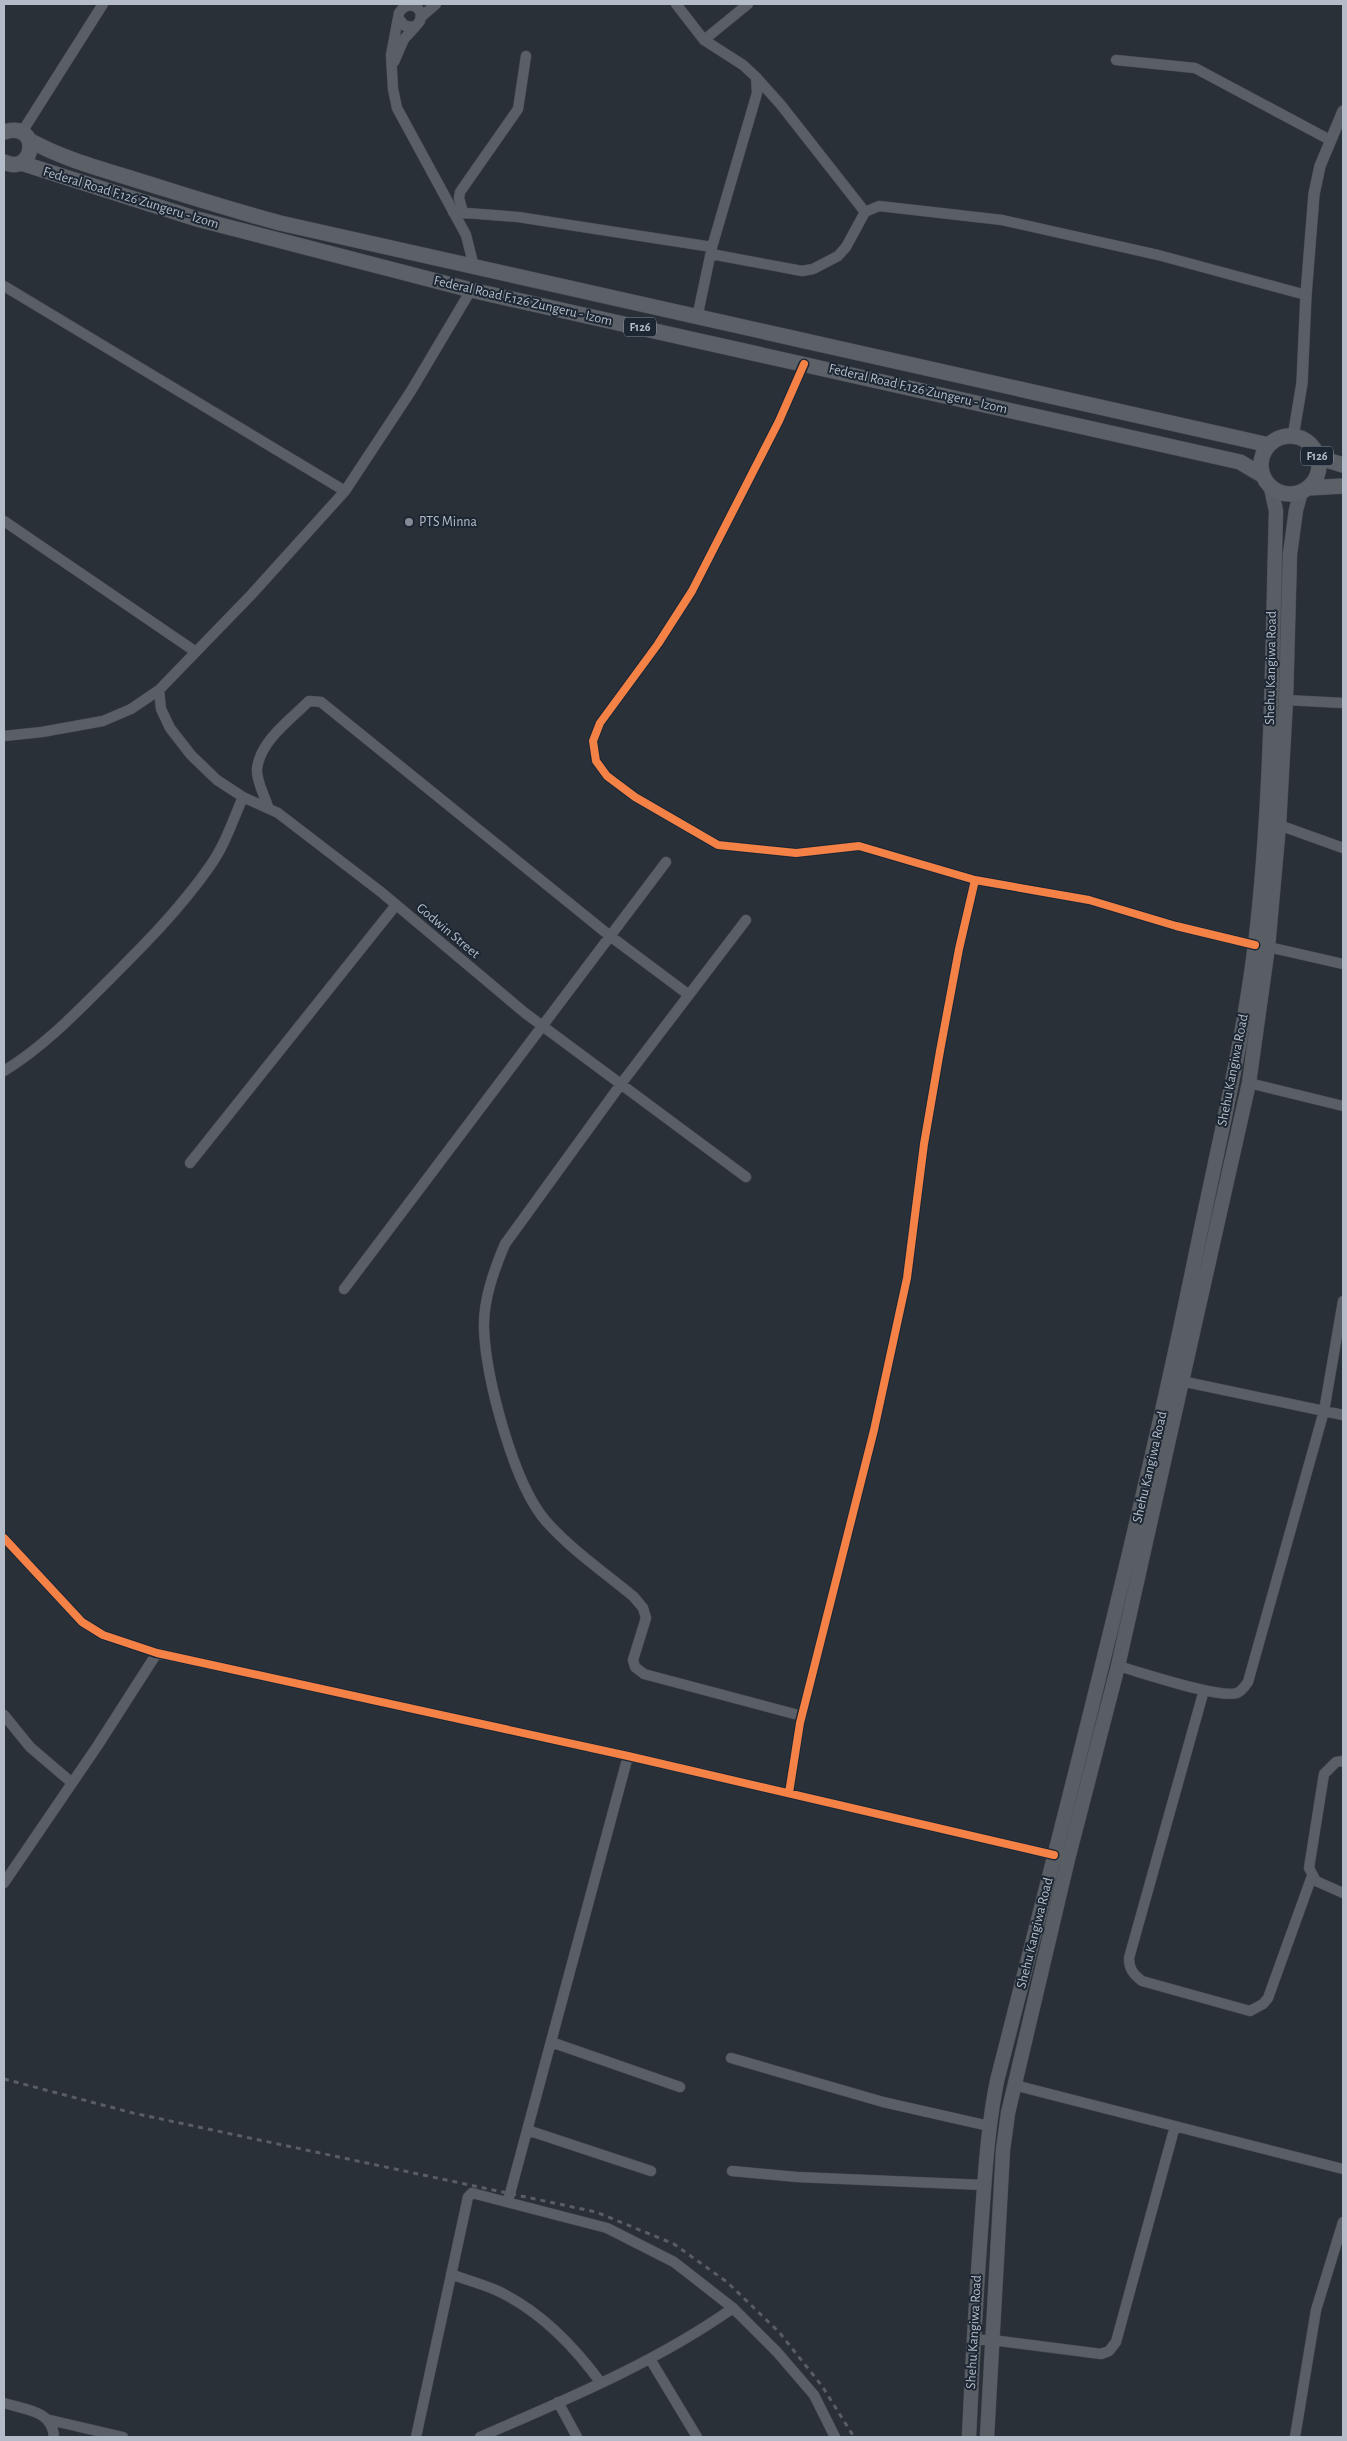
<svg xmlns="http://www.w3.org/2000/svg" width="1347" height="2441" font-family="'Alegreya Sans',sans-serif">
<style>
.lines{fill:none;stroke-linecap:round;stroke-linejoin:round}
.minor-casing{stroke:#484c53;stroke-width:11}
.tertiary-casing{stroke:#484c53;stroke-width:12}
.secondary-casing{stroke:#484c53;stroke-width:15}
.primary-casing{stroke:#484c55;stroke-width:16}
.minor{stroke:#5a5e66;stroke-width:10}
.tertiary{stroke:#5a5e66;stroke-width:11}
.secondary{stroke:#595d64;stroke-width:14}
.primary{stroke:#5c6168;stroke-width:15}
.rail{stroke:#595d64;stroke-width:3;stroke-dasharray:5 5;stroke-linecap:butt}
.cycleway-casing{stroke:#1d2633;stroke-width:11}
.cycleway{stroke:#f48246;stroke-width:8}
.poi-dot{fill:#848b96;stroke:#1d2633;stroke-width:2}
.labels{text-anchor:middle;dominant-baseline:central;stroke-width:4;stroke-linejoin:round;paint-order:stroke}
.shield{fill:#1d2633;stroke:#878f9c;stroke-width:1}
.shield-label{font-size:12px;font-weight:bold;fill:#b4bcc9}
.street-label{font-size:14px;fill:#b4bcc9;stroke:#1d2633}
.poi-label{font-size:14px;fill:#b4bcc9;stroke:#1d2633;text-anchor:start}
</style>
<rect width="100%" height="100%" fill="#2a3038"/>
<g class="lines">
<!-- minor casing -->
<g class="minor-casing">
<path id="minor" d="M676,4L704,40L743,65L756,77L757,93L712,247L697,318
M421,17L436,4
M399,19L405,26L415,27L420,21L421,13C416,3 405,3 399,13L391,55L393,89L397,108L466,235L474,267
M704,40L748,4
M1116,60L1195,68L1330,140
M394,62L404,39L415,27
M756,77L781,105L865,212
M22,132L103,4
M453,212L518,217L712,247
M463,212L459,198L460,192L518,109L526,56
M711,254L802,271L813,269L838,256L846,247L865,212L879,206L1002,220L1158,255L1306,295
M4,286L345,491
M804,364L779,421L692,591L658,644L600,723L593,741L596,761L607,776L635,797L718,845L796,853L859,846L975,880L1089,900L1176,926L1255,945
M4,521L196,652
M159,690L161,709L170,728L191,755L217,780L243,797L278,813L381,892L525,1013L746,1177
M1286,700L1343,703
M4,736L42,732L103,721L131,709L159,690L252,594L345,491L411,391L471,290
M268,807C265,796 256,781 257,769C260,741 290,720 309,701L321,702L610,936L689,995
M1279,825L1343,848
M746,920L621,1084L505,1244C494,1270 483,1300 484,1329C486,1378 513,1482 545,1520C570,1549 604,1572 634,1597L643,1608L646,1618L633,1660L635,1667L644,1674L802,1716
M1268,947L1343,964
M4,1071C43,1047 75,1014 107,982C144,945 180,909 210,866C225,845 233,820 243,797
M1249,1083L1343,1106
M190,1163L396,905
M344,1289L666,862
M1181,1381L1343,1415
M4,1538L82,1622L103,1635L157,1653L628,1756L1054,1855
M1118,1666C1140,1672 1219,1699 1237,1693C1242,1691 1245,1686 1248,1682L1324,1411L1343,1301
M1204,1690L1129,1958C1129,1969 1133,1974 1142,1981L1250,2011L1263,2004L1268,1998L1312,1876
M4,1715L30,1747L71,1782
M1343,1761L1336,1762L1324,1774L1309,1868L1316,1881L1343,1893
M789,1793L800,1723L874,1430L907,1278L924,1144L940,1051L959,949L975,880
M4,1883L98,1745L157,1653
M551,2042L680,2087
M731,2058L883,2102L989,2126
M1014,2085L1343,2169
M527,2130L651,2171
M732,2171L797,2177L984,2185
M508,2201L628,1756
M451,2274C466,2280 483,2284 498,2291C540,2311 574,2346 601,2383
M973,2340H992L1101,2354L1109,2351L1116,2342L1175,2126
M650,2359L697,2437
M558,2402L577,2437
M4,2403C26,2410 52,2410 54,2437
M50,2420L123,2437
M416,2437L468,2197L472,2193L607,2228L674,2262L733,2308L777,2352L814,2395L835,2437
M480,2437C567,2399 655,2363 733,2308
M1295,2437L1316,2310L1343,2222"/>
</g>
<!-- tertiary casing -->
<g class="tertiary-casing">
<path id="tertiary" d="M1293,437L1302,383L1306,295L1314,194L1320,166L1343,111"/>
</g>
<!-- secondary casing -->
<g class="secondary-casing">
<path id="secondary" d="M969,2437C972,2368 976,2298 981,2229C985,2179 987,2130 997,2081C1067,1806 1139,1531 1196,1253C1217,1151 1242,1048 1255,945C1272,801 1272,655 1276,511L1271,488
M987,2437L1003,2150L1008,2113L1068,1859L1118,1666L1249,1083L1268,947L1279,825L1286,700L1290,554L1296,510L1301,492"/>
</g>
<!-- primary casing -->
<g class="primary-casing">
<path id="primary" d="M4,132C42,120 35,177 4,162
M29,140C61,158 98,168 133,179C182,194 231,210 280,223L1269,445
M21,163L197,219L471,290L1240,462L1262,475
M1261 465a29 29 0 1 1 58 0a29 29 0 1 1-58 0Z
M1317,457L1343,465
M1308,488L1343,486"/>
</g>
<!-- minor -->
<use href="#minor" class="minor"/>
<!-- tertiary -->
<use href="#tertiary" class="tertiary"/>
<!-- secondary -->
<use href="#secondary" class="secondary"/>
<!-- primary -->
<use href="#primary" class="primary"/>
<!-- rail -->
<path class="rail" d="M4,2079L133,2113L596,2212L674,2244L727,2282L779,2332L822,2386L854,2437"/>
<!-- cycleway casing -->
<g class="cycleway-casing">
<path id="cycleway" d="M804,364L779,421L692,591L658,644L600,723L593,741L596,761L607,776L635,797L718,845L796,853L859,846L975,880L1089,900L1176,926L1255,945
M4,1538L82,1622L103,1635L157,1653L628,1756L1054,1855
M789,1793L800,1723L874,1430L907,1278L924,1144L940,1051L959,949L975,880"/>
</g>
<!-- cycleway -->
<use href="#cycleway" class="cycleway"/>
</g>
<!-- markers -->
<circle class="poi-dot" cx="409" cy="522" r="5"/>
<g class="labels">
<!-- shield labels -->
<g class="shield">
<rect x="624" y="317.5" width="32" height="19" rx="4"/>
<rect x="1301" y="446.5" width="32" height="19" rx="4"/>
</g>
<g class="shield-label">
<text x="640" y="327">F126</text>
<text x="1317" y="456">F126</text>
</g>
<!-- street labels -->
<g class="street-label">
<text transform="translate(131 198) rotate(17)">Federal Road F.126 Zungeru - Izom</text>
<text transform="translate(523 301) rotate(13)">Federal Road F.126 Zungeru - Izom</text>
<text transform="translate(918 389) rotate(13)">Federal Road F.126 Zungeru - Izom</text>
<text transform="translate(1271 668) rotate(-89)">Shehu Kangiwa Road</text>
<text transform="translate(448 931) rotate(40)">Godwin Street</text>
<text transform="translate(1233 1070) rotate(-79)">Shehu Kangiwa Road</text>
<text transform="translate(1150 1467) rotate(-77)">Shehu Kangiwa Road</text>
<text transform="translate(1035 1933) rotate(-76)">Shehu Kangiwa Road</text>
<text transform="translate(974 2332) rotate(-87)">Shehu Kangiwa Road</text>
</g>
<!-- poi labels -->
<g class="poi-label">
<text x="419" y="522">PTS Minna</text>
</g>
</g>
<!-- border -->
<rect width="1347" height="2441" fill="none" stroke="#b4bcc9" stroke-width="10"/>
</svg>
